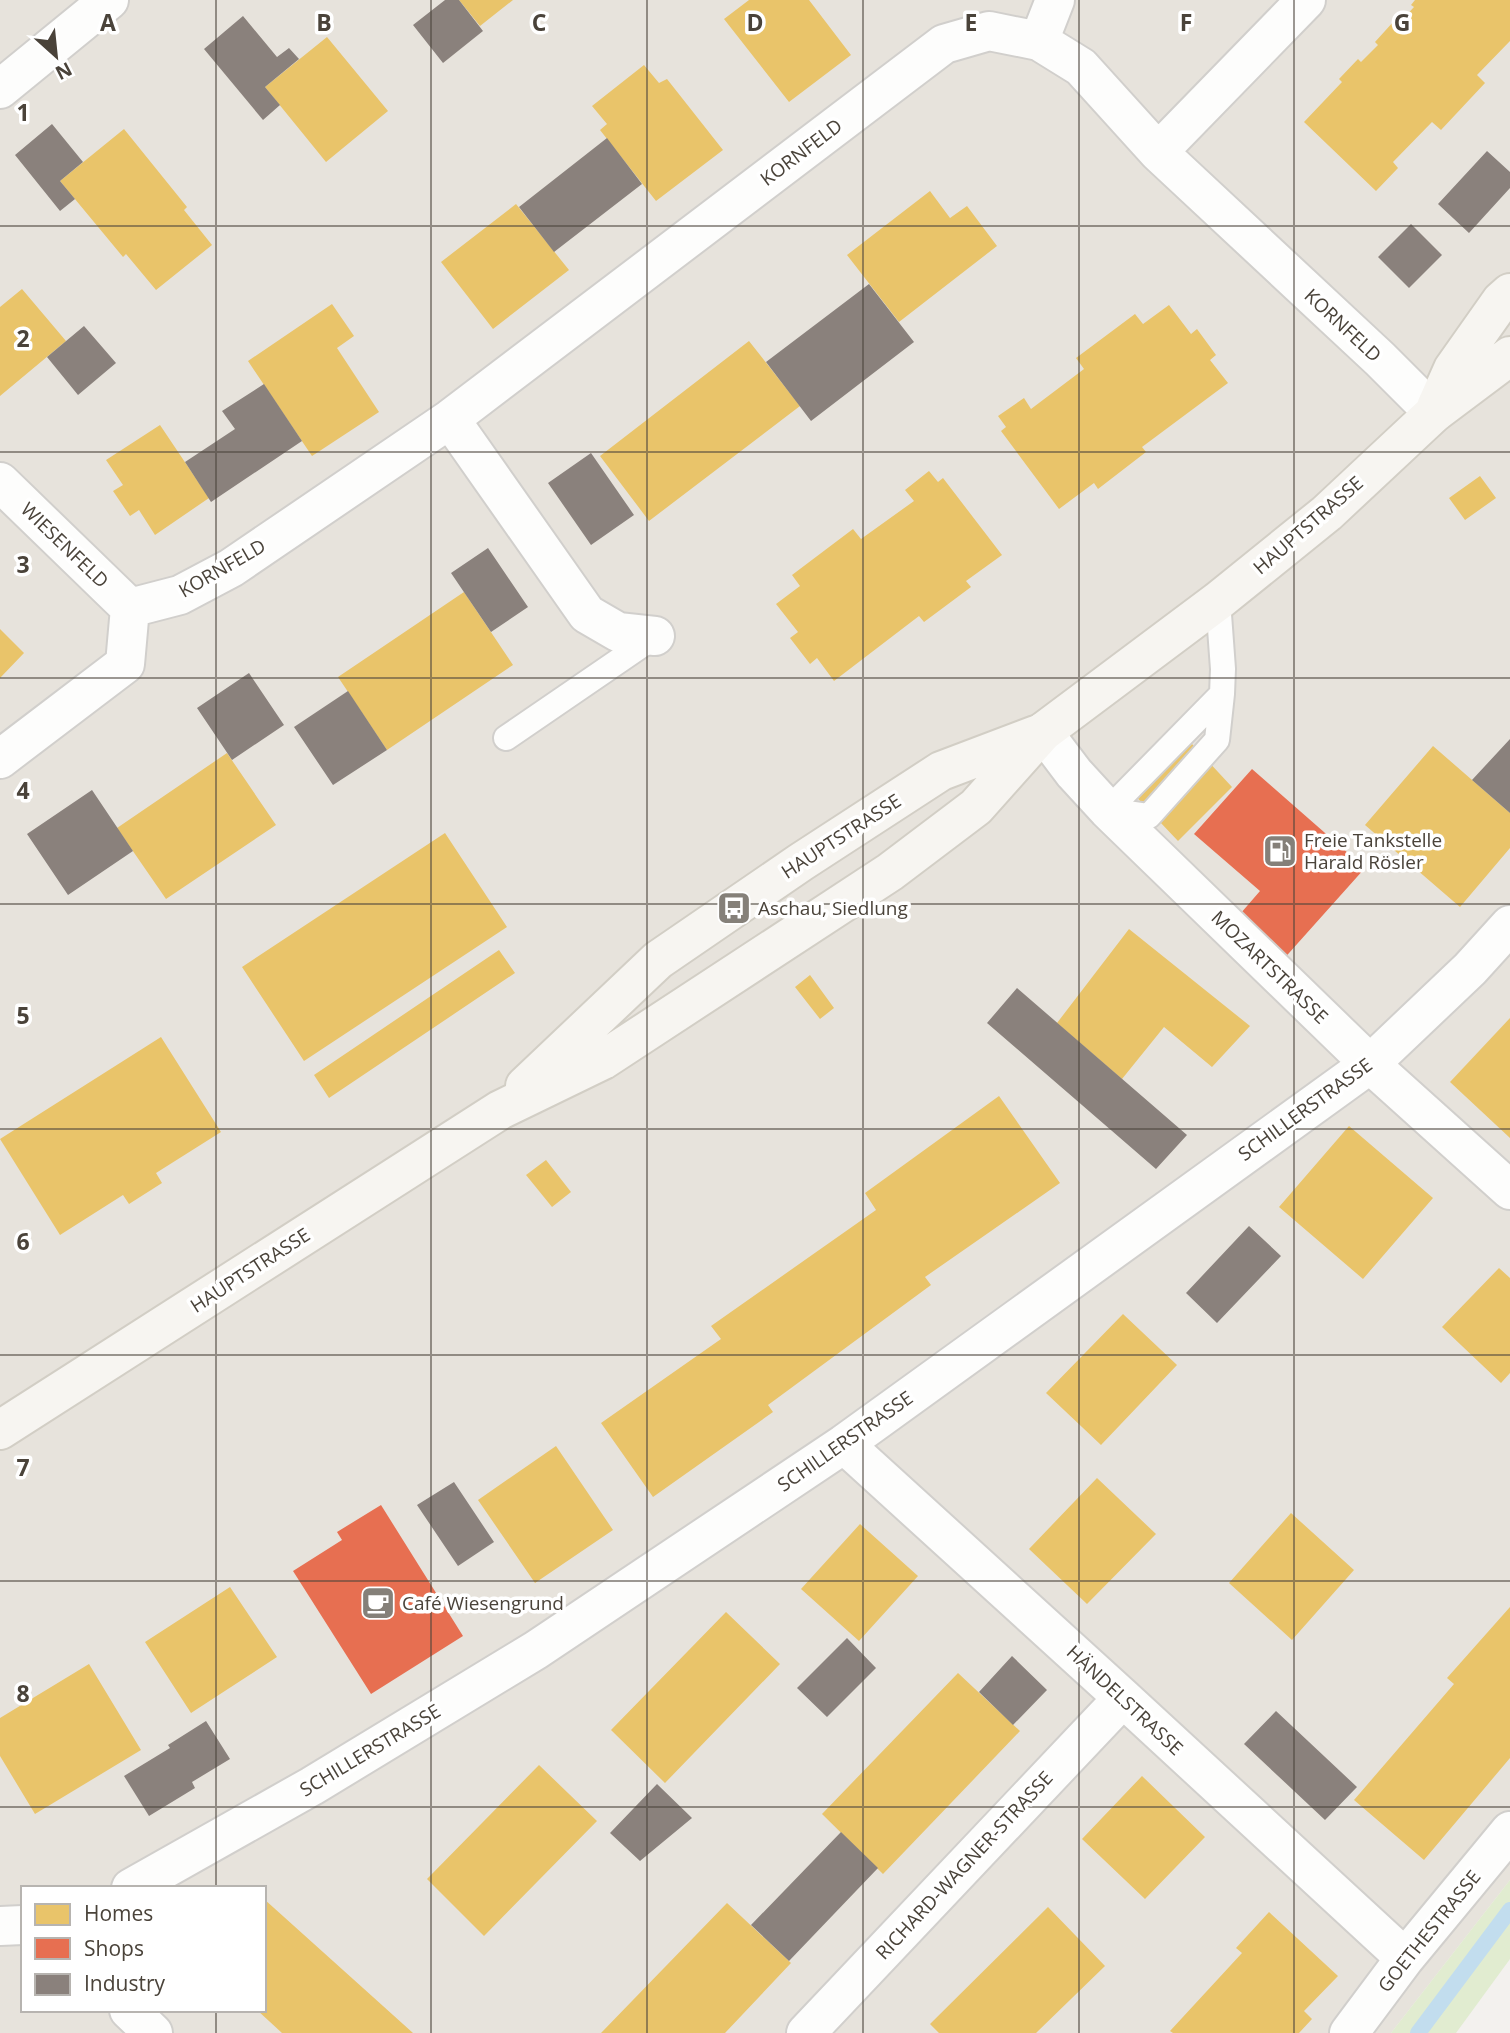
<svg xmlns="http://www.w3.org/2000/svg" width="1510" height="2033" font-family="'Open Sans',sans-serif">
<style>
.residential{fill:#e7e3dc;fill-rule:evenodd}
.green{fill:#e1ecd0}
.homes{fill:#e9c46a}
.shops{fill:#e76f51}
.industry{fill:#8a817c}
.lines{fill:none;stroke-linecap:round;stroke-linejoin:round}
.stream{stroke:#c2ddee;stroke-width:16}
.service-casing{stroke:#d1cfcc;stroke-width:28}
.minor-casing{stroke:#d1cfcc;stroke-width:42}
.secondary-casing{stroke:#d2cec5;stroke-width:42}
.service{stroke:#fdfdfc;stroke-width:24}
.minor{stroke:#fdfdfc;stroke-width:38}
.secondary{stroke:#f7f5f1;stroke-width:38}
.grid{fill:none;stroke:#4a433a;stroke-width:2;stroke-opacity:0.55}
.labels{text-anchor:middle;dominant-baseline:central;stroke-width:7;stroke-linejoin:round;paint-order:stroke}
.street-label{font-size:19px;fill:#4a433a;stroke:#fff}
.poi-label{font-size:19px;fill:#4a433a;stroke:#fff;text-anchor:start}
.grid-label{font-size:23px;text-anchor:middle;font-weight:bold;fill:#4a433a;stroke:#fff;stroke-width:7;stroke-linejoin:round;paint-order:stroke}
</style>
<rect width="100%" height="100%" fill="#f3f1ee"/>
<!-- residential -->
<path class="residential" d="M0,0H1510V1880L1391,2033H0ZM23,1888H264V2010H23Z"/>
<!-- green -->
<path class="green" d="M1510,1880V1959L1456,2033H1391Z"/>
<!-- homes -->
<path class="homes" d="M459,0H513L480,26Z
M749,0H809L851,55L789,102L724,19Z
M1415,0H1510V41L1477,75L1485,83L1441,130L1432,122L1393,162L1398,168L1376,191L1304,122L1342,82L1339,79L1358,59L1361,62L1378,45L1375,42L1394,21L1397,25L1414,7L1411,5Z
M327,37L388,111L326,162L265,87Z
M644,65L659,83L667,79L723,150L656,201L600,130L607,124L592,106Z
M124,129L187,207L184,210L212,245L156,290L126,254L123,257L60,181Z
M930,191L950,218L967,206L997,246L899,322L847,255Z
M516,204L569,270L493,329L441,262Z
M22,289L66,341L0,396V307Z
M332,304L354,336L337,348L379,412L312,456L248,361Z
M1169,305L1191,334L1197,329L1216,355L1210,360L1228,383L1142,447L1146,452L1098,489L1094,483L1059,509L1001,431L1006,427L998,416L1024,398L1031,409L1084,369L1076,358L1135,314L1143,324Z
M749,341L800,406L649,521L600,456Z
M160,425L209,498L155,535L139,510L130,516L113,491L123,485L106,460Z
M929,471L938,482L943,478L1002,555L966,581L971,587L924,622L919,616L834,681L817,658L810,664L790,638L798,632L776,604L800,586L792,575L853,529L861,539L914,501L905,490Z
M1480,476L1496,498L1465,520L1449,498Z
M464,592L513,665L387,750L338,677Z
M0,629L24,653L0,678Z
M1179,730L1232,787L1178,841L1125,785Z
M1433,746L1510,813V848L1460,907L1365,825Z
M227,753L276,825L166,899L117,828Z
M445,833L507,927L304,1061L242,967Z
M1129,929L1250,1026L1212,1067L1164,1027L1122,1079L1057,1023Z
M499,950L515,973L329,1098L314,1075Z
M810,975L834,1008L820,1019L795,987Z
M1510,1018V1138L1450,1082Z
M161,1037L221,1132L156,1173L162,1183L129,1204L123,1195L60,1235L0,1139Z
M999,1096L1060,1183L925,1277L931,1285L768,1405L773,1412L653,1497L601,1423L721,1339L711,1326L876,1210L865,1193Z
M1349,1126L1433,1198L1363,1279L1279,1207Z
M546,1160L571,1192L552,1207L526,1175Z
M1499,1268L1510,1278V1373L1501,1383L1442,1327Z
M1123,1314L1177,1365L1101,1445L1046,1393Z
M556,1446L613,1530L535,1583L478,1500Z
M1097,1478L1156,1534L1087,1604L1029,1549Z
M1291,1513L1354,1570L1292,1640L1229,1583Z
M860,1524L918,1576L859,1641L801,1589Z
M230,1587L277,1657L191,1713L145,1642Z
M1510,1607V1758L1424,1860L1354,1800L1454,1684L1447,1678Z
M726,1612L780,1664L665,1783L611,1730Z
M89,1664L141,1750L35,1814L0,1756V1718Z
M958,1673L1020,1731L883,1874L822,1814Z
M539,1765L597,1821L484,1936L427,1879Z
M1142,1776L1205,1837L1145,1899L1082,1839Z
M264,1899L363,1988L413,2033H282L257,2010H264Z
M727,1903L791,1963L725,2033H601Z
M1048,1907L1105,1966L1036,2033H939L930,2024Z
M1269,1912L1338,1976L1304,2011L1312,2019L1299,2033H1173L1170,2031L1242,1953L1236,1948Z"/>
<!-- shops -->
<path class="shops" d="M1252,769L1365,868L1281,962L1234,921L1260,891L1194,834Z
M381,1505L463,1636L371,1694L293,1571L342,1540L337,1532Z"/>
<!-- industry -->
<path class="industry" d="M445,0H459L483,31L443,63L413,25Z
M243,16L277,57L289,48L299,59L265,87L280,105L263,120L204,49Z
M52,124L83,162L60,181L75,199L60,211L15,155Z
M607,138L642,184L554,252L519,207Z
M1487,151L1510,172V188L1469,233L1438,204Z
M1411,224L1442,255L1409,288L1378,257Z
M869,284L914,342L811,421L766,362Z
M84,326L116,363L78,395L47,357Z
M264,384L302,441L211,502L185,462L235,429L222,411Z
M591,453L634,515L591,545L548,483Z
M488,548L528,607L491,632L451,573Z
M249,673L284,725L232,760L197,708Z
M348,691L387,750L333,785L294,727Z
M1510,739V813L1472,780Z
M92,790L133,851L68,895L27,834Z
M1017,988L1187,1135L1156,1169L987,1023Z
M1249,1226L1281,1256L1217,1323L1186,1293Z
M454,1482L494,1542L458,1566L417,1505Z
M847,1638L876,1668L827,1717L797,1688Z
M1012,1656L1047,1690L1013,1725L979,1692Z
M1276,1711L1357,1787L1325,1820L1244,1744Z
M206,1721L230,1759L192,1782L195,1788L149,1816L124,1776L170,1748L168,1745Z
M657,1784L692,1818L640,1861L610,1833Z
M841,1832L878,1868L789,1961L751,1925Z"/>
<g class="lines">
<!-- stream -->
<path class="stream" d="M1418,2033L1510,1910"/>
<!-- service casing -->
<g class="service-casing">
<path id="service" d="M506,738L655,636
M1108,810L1149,816L1217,740L1222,694L1223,669L1218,601
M1108,810L1222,694"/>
</g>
<!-- minor casing -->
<g class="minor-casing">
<path id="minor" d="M1039,41L1055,0
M0,89L109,0
M1158,152L1306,0
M450,419L587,614L618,632L655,636
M0,482L130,608
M1043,732L1074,773L1108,810L1370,1064L1510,1190
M0,759L125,664L130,608L180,595L231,568L450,419L944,44L989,31L1039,41L1081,67L1158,152L1380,359L1434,413
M844,1444L1123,1698L1405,1958
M131,1888L312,1786L536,1650L844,1444L1370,1064L1470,969L1510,925
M0,1926L23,1925
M129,2010L153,2033
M806,2033L1123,1698
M1349,2033L1405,1958L1510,1831"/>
</g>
<!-- secondary casing -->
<g class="secondary-casing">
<path id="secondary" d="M1436,407L1453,369L1501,301L1510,293
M525,1086L658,960L801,862L941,771L1036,735
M0,1430L500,1110L603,1060L890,872L976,807L1043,732L1218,601L1327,513L1434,413L1510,356"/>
</g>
<!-- service -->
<use href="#service" class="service"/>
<!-- minor -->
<use href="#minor" class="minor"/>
<!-- secondary -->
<use href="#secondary" class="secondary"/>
</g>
<!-- grid -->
<path class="grid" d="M216,0V1888M431,0V2033M647,0V2033M863,0V2033M1079,0V2033M1294,0V2033M0,226H1510M0,452H1510M0,678H1510M0,904H1510M0,1129H1510M0,1355H1510M0,1581H1510M0,1807H1510M216,2010V2033"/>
<!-- icons -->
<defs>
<g id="fuel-square" transform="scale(1.75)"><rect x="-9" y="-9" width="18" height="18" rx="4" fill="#858079" stroke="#fff"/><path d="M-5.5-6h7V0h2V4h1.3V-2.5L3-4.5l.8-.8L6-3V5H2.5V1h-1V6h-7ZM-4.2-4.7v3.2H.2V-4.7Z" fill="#fff"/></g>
<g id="bus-square" transform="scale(1.75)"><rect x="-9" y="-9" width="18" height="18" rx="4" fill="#858079" stroke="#fff"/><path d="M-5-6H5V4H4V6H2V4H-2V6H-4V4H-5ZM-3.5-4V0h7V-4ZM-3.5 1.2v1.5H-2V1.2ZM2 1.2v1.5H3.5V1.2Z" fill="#fff"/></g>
<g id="cafe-square" transform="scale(1.75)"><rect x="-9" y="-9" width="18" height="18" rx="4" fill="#858079" stroke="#fff"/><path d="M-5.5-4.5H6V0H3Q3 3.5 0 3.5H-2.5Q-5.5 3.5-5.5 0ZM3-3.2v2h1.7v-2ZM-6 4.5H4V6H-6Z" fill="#fff"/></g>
</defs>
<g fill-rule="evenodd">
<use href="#fuel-square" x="1280" y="851"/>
<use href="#bus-square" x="734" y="908"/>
<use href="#cafe-square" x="378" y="1603"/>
</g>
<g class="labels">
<!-- street labels -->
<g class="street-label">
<text transform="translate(801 152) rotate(-37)">KORNFELD</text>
<text transform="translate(1343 325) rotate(43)">KORNFELD</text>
<text transform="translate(1308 525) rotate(-41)">HAUPTSTRASSE</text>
<text transform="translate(65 545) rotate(44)">WIESENFELD</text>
<text transform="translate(222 568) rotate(-30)">KORNFELD</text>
<text transform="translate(841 836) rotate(-33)">HAUPTSTRASSE</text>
<text transform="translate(1270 967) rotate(44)">MOZARTSTRASSE</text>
<text transform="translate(1305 1109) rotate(-36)">SCHILLERSTRASSE</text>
<text transform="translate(250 1270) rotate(-33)">HAUPTSTRASSE</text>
<text transform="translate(845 1441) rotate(-35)">SCHILLERSTRASSE</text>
<text transform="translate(1125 1700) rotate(43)">HÄNDELSTRASSE</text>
<text transform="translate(370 1750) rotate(-31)">SCHILLERSTRASSE</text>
<text transform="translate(964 1865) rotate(-47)">RICHARD-WAGNER-STRASSE</text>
<text transform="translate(1429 1931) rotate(-51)">GOETHESTRASSE</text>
</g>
<!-- poi labels -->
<g class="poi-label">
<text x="1304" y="840">Freie Tankstelle<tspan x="1304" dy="22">Harald Rösler</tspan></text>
<text x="758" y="908">Aschau, Siedlung</text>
<text x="402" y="1603">Café Wiesengrund</text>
</g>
</g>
<g class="grid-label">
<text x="108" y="31">A</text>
<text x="324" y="31">B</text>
<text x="539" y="31">C</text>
<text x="755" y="31">D</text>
<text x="971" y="31">E</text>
<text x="1186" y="31">F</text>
<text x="1402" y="31">G</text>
<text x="23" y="121">1</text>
<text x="23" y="347">2</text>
<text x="23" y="573">3</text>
<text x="23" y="799">4</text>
<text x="23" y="1024">5</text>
<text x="23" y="1250">6</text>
<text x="23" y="1476">7</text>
<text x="23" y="1702">8</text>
</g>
<!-- legend -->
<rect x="21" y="1886" width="245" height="126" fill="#ffffff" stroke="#b7b4b0" stroke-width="2"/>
<rect x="35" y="1904" width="35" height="21" fill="#e9c46a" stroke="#b7b4b0" stroke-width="2"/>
<text x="84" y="1921" font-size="21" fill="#4a433a">Homes</text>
<rect x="35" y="1938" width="35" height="21" fill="#e76f51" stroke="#b7b4b0" stroke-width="2"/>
<text x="84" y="1956" font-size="21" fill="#4a433a">Shops</text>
<rect x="35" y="1974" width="35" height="21" fill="#8a817c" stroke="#b7b4b0" stroke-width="2"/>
<text x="84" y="1991" font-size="21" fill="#4a433a">Industry</text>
<!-- north arrow -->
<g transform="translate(56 56) rotate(153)" stroke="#ffffff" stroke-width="5" paint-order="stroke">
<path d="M0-5L12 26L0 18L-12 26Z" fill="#4a433a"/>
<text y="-10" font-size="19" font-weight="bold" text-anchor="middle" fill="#4a433a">N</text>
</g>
</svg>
